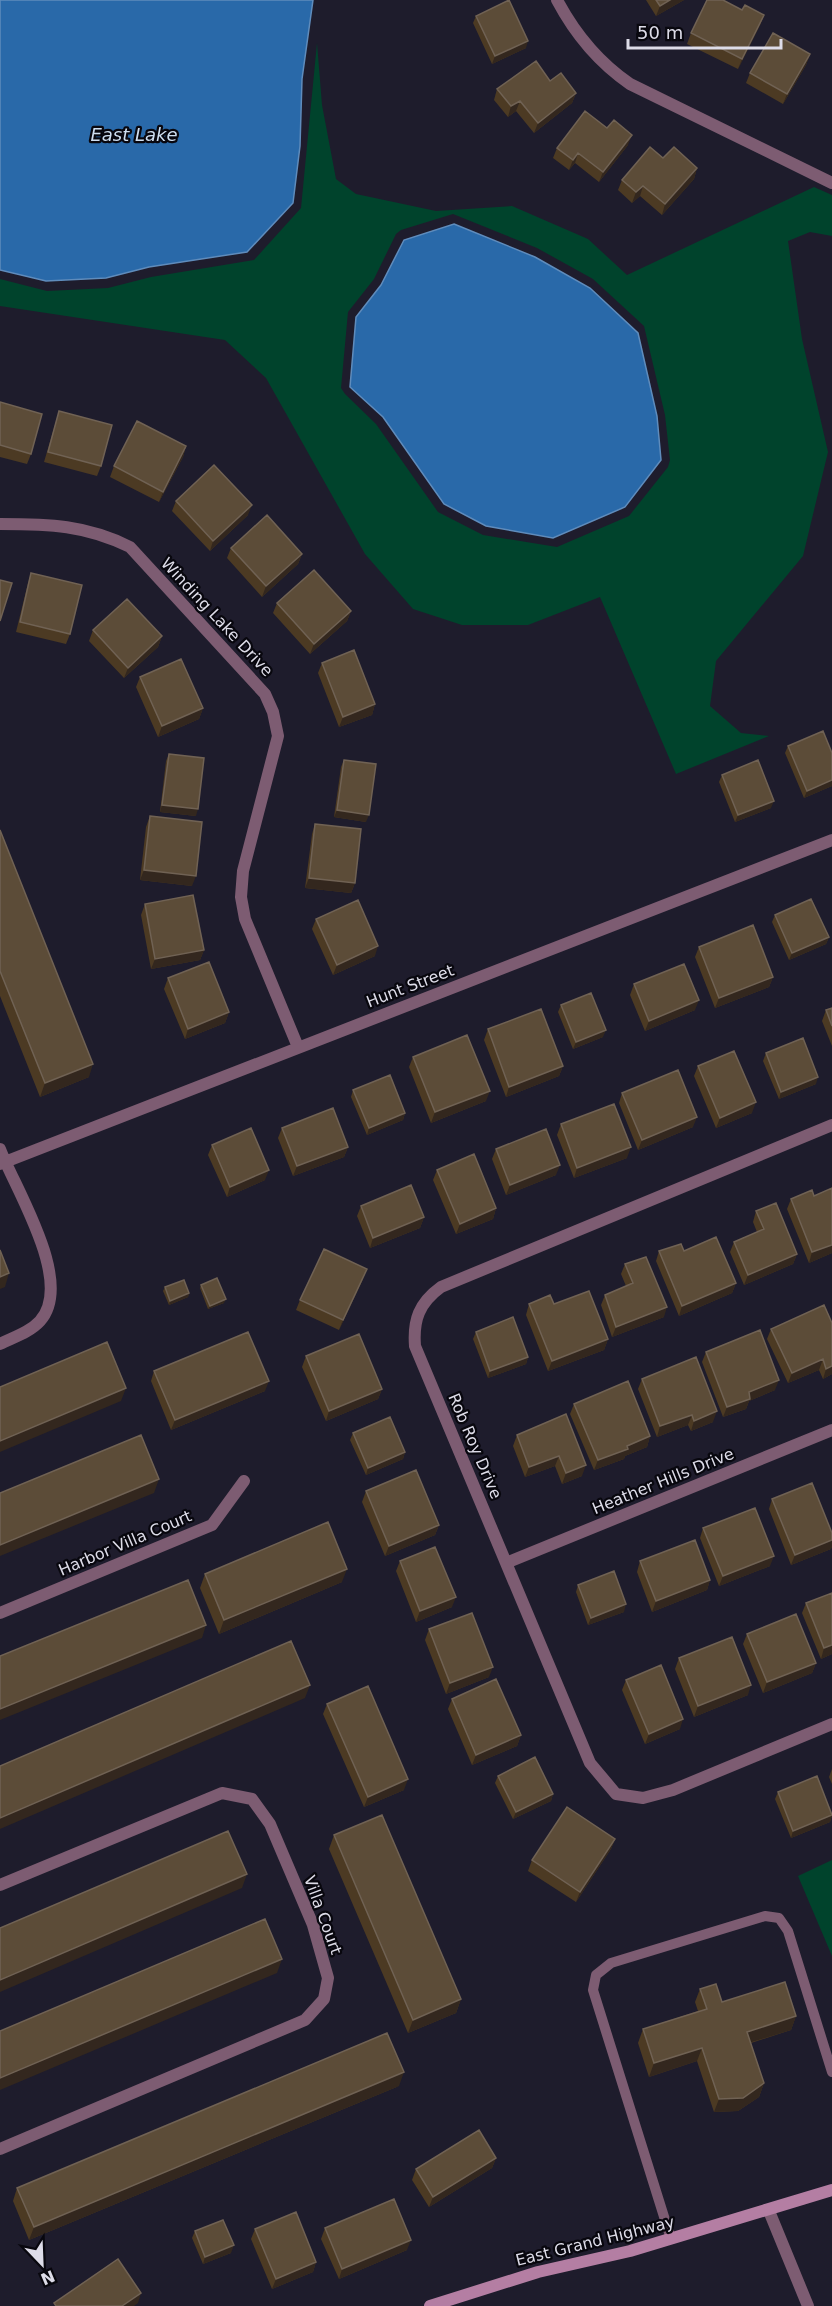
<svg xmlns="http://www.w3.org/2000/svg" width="832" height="2306" font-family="'DejaVu Sans',sans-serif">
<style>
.green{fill:#00432c;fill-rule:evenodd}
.water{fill:#2969a9;stroke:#5f8cbc;stroke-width:1.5}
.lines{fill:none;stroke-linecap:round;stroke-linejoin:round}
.lane{stroke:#7d5c72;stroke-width:10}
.street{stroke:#7d5c72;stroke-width:12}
.secondary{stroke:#b47ea3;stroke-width:12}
.wall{fill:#4c3a23}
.shaded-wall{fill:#33271e}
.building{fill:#5c4c38;stroke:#706254;stroke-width:1.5}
.labels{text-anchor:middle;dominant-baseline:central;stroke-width:4.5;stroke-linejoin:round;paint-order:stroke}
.street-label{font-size:16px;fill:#dddce8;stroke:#08070e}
.water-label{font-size:18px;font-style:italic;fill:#cfdff1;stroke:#08070e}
</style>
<rect width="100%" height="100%" fill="#1e1c2c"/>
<!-- green -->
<path class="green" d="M317,43L322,105L336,179L356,194L436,211L512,206L588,239L627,275L814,187L832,195V236L810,232L788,241L802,339L828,452L803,556L716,661L710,706L741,733L769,736L676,774L600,597L528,625H462L413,609L365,554L266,378L225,340L0,306V279L47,291L108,288L151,277L254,260L301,208ZM453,214L537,248L593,279L644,326L665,415L670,460L668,467L629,516L557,547L483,535L438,512L376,424L345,394L341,388L348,312L374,279L396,234L401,230Z
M832,1860V1956L798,1876Z"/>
<!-- water -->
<path class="water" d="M0,0H313L302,79L300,146L293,203L247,252L149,267L106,278L46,281L0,270Z
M454,224L535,257L590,288L638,333L657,416L661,460L625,507L553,538L486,526L444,504L383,417L350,387L356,317L381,285L404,240Z"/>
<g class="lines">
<!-- lane -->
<path class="lane" d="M671,2239L593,1990L596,1975L611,1963L765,1916L779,1918L788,1931L832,2072"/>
<!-- street -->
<path class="street" d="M557,0C575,34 598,62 630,84L832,183
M0,524C49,524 86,525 130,547L265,694L273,712L278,736L243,871L241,897L245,919L298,1047
M832,1125L441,1287C419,1303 413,1320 415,1346L590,1763L616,1794L643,1798L673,1790L832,1724
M0,1149C15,1189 75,1282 40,1321C30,1332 14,1337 0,1344
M0,1164L832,840
M506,1563L832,1430
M0,1613L212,1525L244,1481
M0,1885L222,1793L252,1799L270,1824L313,1925L328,1978L324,1999L305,2020L0,2149
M769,2211L808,2306"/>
<!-- secondary -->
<path class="secondary" d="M430,2306L538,2272L630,2251L832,2190"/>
</g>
<!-- wall -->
<path class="wall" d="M646,0H684L656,16Z
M742,10L764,15L760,25L738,69L687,44L691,33Z
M476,16L526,48L492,64L473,23Z
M810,54L806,65L783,104L746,83L750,73Z
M550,81L576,93L572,103L534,133L516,111L508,117L494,100L497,89Z
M628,145L599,182L575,163L569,170L553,158L557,148Z
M663,158L697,168L694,179L662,215L640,196L632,203L618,190L622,180Z
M0,402L31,454L27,464L0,457Z
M59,411L101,466L97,476L44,462Z
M186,446L183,457L159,502L110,477L114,466Z
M176,501L248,515L210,551L172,511Z
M231,548L302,554L298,564L262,597L227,558Z
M31,573L70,634L66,644L16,632L28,583Z
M277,603L351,611L347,621L310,654L273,613Z
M93,630L162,636L158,647L124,678L89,641Z
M322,663L375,704L372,715L339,727L318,673Z
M140,677L203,708L199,719L158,737L136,687Z
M788,746L832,753V786L804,798L785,753Z
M169,754L196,816L160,812L166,761Z
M344,760L366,822L334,817L341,767Z
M722,775L771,808L735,822L719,782Z
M150,816L192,886L140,880L146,827Z
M315,824L355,883L351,893L305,888L312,834Z
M0,830L89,1077L40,1097L0,996Z
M145,904L204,950L200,960L151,969L141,915Z
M775,915L829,937L826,944L789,960L772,922Z
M316,919L375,956L333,975L312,929Z
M699,947L773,977L769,987L715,1008L695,957Z
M168,978L229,1012L225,1023L185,1039L164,989Z
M634,984L695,1010L645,1031L630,995Z
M561,1005L603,1037L573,1049L558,1012Z
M832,1008V1046L822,1021L826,1010Z
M488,1029L563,1066L559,1076L506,1097L484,1040Z
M766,1053L816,1084L779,1099L763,1061Z
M413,1057L486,1101L431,1123L409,1067Z
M698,1066L752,1113L716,1128L694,1076Z
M353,1090L405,1113L403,1120L367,1135L351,1097Z
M622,1093L693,1127L638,1150L619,1103Z
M561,1124L627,1158L574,1178L557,1135Z
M282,1128L348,1147L344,1157L293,1176L278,1138Z
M212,1145L265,1180L227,1197L208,1155Z
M496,1149L556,1175L506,1195L492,1159Z
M437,1170L496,1208L493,1219L456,1234L433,1180Z
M791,1199L832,1253L809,1263L787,1209Z
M361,1206L424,1217L420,1228L370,1248L357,1216Z
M756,1211L797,1254L793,1264L744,1285L730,1252L734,1242L757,1232L753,1222Z
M659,1251H684L736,1283L732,1293L679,1316L656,1261Z
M625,1264L664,1317L612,1337L601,1305L605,1295L626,1286L621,1274Z
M363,1279L339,1330L296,1310L300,1300Z
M201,1285L224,1303L208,1309L200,1288Z
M165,1287L189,1293L188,1297L169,1305L163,1291Z
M529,1304H554L608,1339L604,1350L548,1371L526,1315Z
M832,1323V1374L823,1379L819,1370L788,1383L767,1339L771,1329Z
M476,1332L528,1357L526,1364L488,1378L473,1339Z
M706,1352L775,1390L749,1401L746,1409L723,1417L702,1362Z
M306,1356L382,1389L378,1399L326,1421L302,1367Z
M154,1371L265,1391L171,1430L151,1381Z
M642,1379L713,1422L691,1431L688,1425L657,1437L638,1389Z
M574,1404L650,1436L647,1447L625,1456L624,1459L594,1470L570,1414Z
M566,1414L582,1476L562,1484L555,1466L525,1477L513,1446L517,1435Z
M353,1433L405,1452L403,1459L366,1475L350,1440Z
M366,1491L439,1525L435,1535L385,1556L362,1502Z
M772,1499L832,1533V1546L831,1549L791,1565L769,1509Z
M703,1528L770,1566L719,1586L700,1538Z
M400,1561L452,1607L416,1622L396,1571Z
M640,1561L710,1580L707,1590L652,1612L637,1572Z
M205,1574L342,1582L219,1634L200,1588Z
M578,1585L624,1612L588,1625L576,1592Z
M832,1593V1654L821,1659L802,1613L806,1603Z
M429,1629L489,1677L446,1694L425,1640Z
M747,1634L816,1663L812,1673L763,1693L743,1644Z
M679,1658L748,1695L694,1717L675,1669Z
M626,1680L680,1729L645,1744L622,1690Z
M452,1699L521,1735L517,1746L472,1765L448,1709Z
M327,1704L404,1790L364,1807L323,1714Z
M832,1769V1784L829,1777Z
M498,1776L553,1794L551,1801L513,1819L495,1783Z
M778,1792L832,1815L830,1822L791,1838L775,1799Z
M334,1835L461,1999L456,2013L408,2033L329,1849Z
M615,1839L611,1849L576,1902L528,1871L532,1860Z
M700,1989L722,2002L796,2016L791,2030L751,2043L764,2083L759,2097L738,2111L714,2112L697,2061L649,2077L638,2043L643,2029L698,2011L695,2002Z
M399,2086L29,2240L13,2201L17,2188Z
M496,2158L492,2168L429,2207L412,2180L416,2169Z
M325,2228L407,2250L339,2279L321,2239Z
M255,2229L316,2262L313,2272L272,2289L251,2239Z
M195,2231L231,2253L203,2264L192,2238Z"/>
<!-- shaded-wall -->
<path class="shaded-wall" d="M670,0H684L656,16L660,6Z
M764,15L760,25L738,69L742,59Z
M528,41L526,48L492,64L495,56Z
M810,54L806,65L783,104L787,94Z
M576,93L572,103L534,133L538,123Z
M520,101L516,111L508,117L511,106Z
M632,135L628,145L599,182L603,172Z
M578,153L575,163L569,170L573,160Z
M697,168L694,179L662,215L665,204Z
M643,186L640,196L632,203L636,192Z
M186,446L183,457L159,502L163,492Z
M252,505L248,515L210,551L213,541Z
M302,554L298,564L262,597L266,586Z
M351,611L347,621L310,654L314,644Z
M162,636L158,647L124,678L128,668Z
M375,704L372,715L339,727L343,717Z
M203,708L199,719L158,737L162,726Z
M832,780V786L804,798L807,791Z
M774,801L771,808L735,822L738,815Z
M162,805L198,809L196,816L160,812Z
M337,810L369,815L366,822L334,817Z
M144,870L196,876L192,886L140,880Z
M309,878L355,883L351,893L305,888Z
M829,937L826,944L789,960L792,953Z
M378,946L375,956L333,975L337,965Z
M204,950L200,960L151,969L155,959Z
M773,977L769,987L715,1008L719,998Z
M699,1000L695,1010L645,1031L649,1021Z
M229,1012L225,1023L185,1039L188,1029Z
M606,1030L603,1037L573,1049L576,1042Z
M93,1064L89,1077L40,1097L45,1083Z
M563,1066L559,1076L506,1097L509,1087Z
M818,1077L816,1084L779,1099L781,1092Z
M490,1091L486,1101L431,1123L435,1112Z
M756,1102L752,1113L716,1128L720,1118Z
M405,1113L403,1120L367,1135L369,1128Z
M697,1117L693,1127L638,1150L642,1140Z
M348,1147L344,1157L293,1176L297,1166Z
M631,1147L627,1158L574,1178L577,1168Z
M560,1165L556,1175L506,1195L510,1185Z
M269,1170L265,1180L227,1197L230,1187Z
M496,1208L493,1219L456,1234L460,1224Z
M424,1217L420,1228L370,1248L373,1238Z
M832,1245V1253L809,1263L812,1252Z
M797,1254L793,1264L744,1285L748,1275Z
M367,1269L363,1279L339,1330L343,1320Z
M9,1273L5,1287L0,1289V1277Z
M736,1283L732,1293L679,1316L682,1306Z
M189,1293L188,1297L169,1305L170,1301Z
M226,1299L224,1303L208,1309L210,1306Z
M667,1307L664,1317L612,1337L616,1327Z
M608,1339L604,1350L548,1371L552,1361Z
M528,1357L526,1364L488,1378L490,1371Z
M823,1359L819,1370L788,1383L792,1373Z
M832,1366V1374L823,1379L826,1369Z
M779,1380L775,1390L749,1401L746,1409L723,1417L727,1407L749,1392Z
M269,1381L265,1391L171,1430L175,1420Z
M126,1388L121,1401L0,1452V1441Z
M382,1389L378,1399L326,1421L329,1411Z
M717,1411L713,1422L691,1431L694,1421Z
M692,1415L688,1425L657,1437L660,1426Z
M650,1436L647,1447L625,1456L624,1459L594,1470L598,1460Z
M405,1452L403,1459L366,1475L368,1468Z
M559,1456L555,1466L525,1477L529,1467Z
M586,1465L582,1476L562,1484L566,1473Z
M159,1479L154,1493L0,1556V1545Z
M439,1525L435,1535L385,1556L389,1546Z
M832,1540V1546L831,1549L791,1565L795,1555Z
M774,1556L770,1566L719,1586L723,1576Z
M347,1569L342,1582L219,1634L224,1620Z
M710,1580L707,1590L652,1612L656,1601Z
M456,1597L452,1607L416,1622L420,1611Z
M626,1604L624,1612L588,1625L591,1618Z
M206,1625L202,1638L0,1720V1709Z
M832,1645V1654L821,1659L824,1648Z
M816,1663L812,1673L763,1693L767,1682Z
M493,1667L489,1677L446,1694L450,1683Z
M310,1685L305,1698L0,1829V1818Z
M751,1685L748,1695L694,1717L698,1706Z
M683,1719L680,1729L645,1744L649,1734Z
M521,1735L517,1746L472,1765L476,1755Z
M408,1779L404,1790L364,1807L368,1797Z
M553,1794L551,1801L513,1819L516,1812Z
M832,1815L830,1822L791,1838L793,1831Z
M615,1839L611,1849L576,1902L580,1892Z
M247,1874L242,1888L0,1992V1980Z
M282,1959L277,1973L0,2090V2078Z
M461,1999L456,2013L408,2033L413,2020Z
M796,2016L791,2030L742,2045L747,2032Z
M702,2048L697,2061L649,2077L654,2063Z
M404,2072L399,2086L29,2240L34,2227Z
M764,2083L759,2097L738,2111L714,2112L719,2099Z
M496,2158L492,2168L429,2207L433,2197Z
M411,2240L407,2250L339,2279L342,2269Z
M234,2245L231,2253L203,2264L205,2257Z
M316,2262L313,2272L272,2289L276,2279Z
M141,2293L138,2303L134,2306H122Z"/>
<!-- building -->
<path class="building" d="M509,0L528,41L495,56L476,16Z
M656,0H670L660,6Z
M707,0H723L742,10L745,5L764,15L742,59L691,33Z
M773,33L810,54L787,94L750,73Z
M536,61L550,81L561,73L576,93L538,123L520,101L511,106L497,89Z
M585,111L607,128L614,120L632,135L603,172L578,153L573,160L557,148Z
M650,147L663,158L674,147L697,168L665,204L643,186L636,192L622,180Z
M0,402L42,414L31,454L0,445Z
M59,411L112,425L101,466L48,452Z
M137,421L186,446L163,492L114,466Z
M214,465L252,505L213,541L176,501Z
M267,515L302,554L266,586L231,548Z
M314,570L351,611L314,644L277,603Z
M31,573L82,585L70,634L20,622Z
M0,580L12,583L0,621Z
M127,599L162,636L128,668L93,630Z
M354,650L375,704L343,717L322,663Z
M181,659L203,708L162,726L140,677Z
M823,731L832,753V780L807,791L788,746Z
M169,754L204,758L198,809L162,805Z
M344,760L376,764L369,815L337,810Z
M758,760L774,801L738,815L722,775Z
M150,816L202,822L196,876L144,870Z
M315,824L361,829L355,883L309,878Z
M0,830L93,1064L45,1083L0,971Z
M193,895L204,950L155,959L145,904Z
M811,899L829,937L792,953L775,915Z
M358,900L378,946L337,965L316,919Z
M753,925L773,977L719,998L699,947Z
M209,962L229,1012L188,1029L168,978Z
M684,964L699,1000L649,1021L634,984Z
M591,993L606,1030L576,1042L561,1005Z
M832,1008V1026L826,1010Z
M541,1009L563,1066L509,1087L488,1029Z
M467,1035L490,1091L435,1112L413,1057Z
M803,1038L818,1077L781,1092L766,1053Z
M734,1051L756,1102L720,1118L698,1066Z
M678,1070L697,1117L642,1140L622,1093Z
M390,1075L405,1113L369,1128L353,1090Z
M614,1104L631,1147L577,1168L561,1124Z
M333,1108L348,1147L297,1166L282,1128Z
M251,1128L269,1170L230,1187L212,1145Z
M546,1129L560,1165L510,1185L496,1149Z
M474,1154L496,1208L460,1224L437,1170Z
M411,1185L424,1217L373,1238L361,1206Z
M832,1188V1245L812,1252L791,1199L812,1190L814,1196Z
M776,1203L797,1254L748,1275L734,1242L764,1229L756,1211Z
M716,1237L736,1283L682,1306L659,1251L681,1244L684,1251Z
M324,1249L367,1269L343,1320L300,1300Z
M0,1250L9,1273L0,1277Z
M646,1257L667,1307L616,1327L605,1295L633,1283L625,1264Z
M217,1278L226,1299L210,1306L201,1285Z
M184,1280L189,1293L170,1301L165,1287Z
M589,1291L608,1339L552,1361L529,1304L550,1295L554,1304Z
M824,1305L832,1323V1366L826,1369L823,1359L792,1373L771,1329Z
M513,1317L528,1357L490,1371L476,1332Z
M760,1330L779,1380L749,1392L750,1399L727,1407L706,1352Z
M248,1332L269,1381L175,1420L154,1371Z
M359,1334L382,1389L329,1411L306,1356Z
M107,1342L126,1388L0,1441V1387Z
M696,1357L717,1411L694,1421L692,1415L660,1426L642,1379Z
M628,1381L650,1436L627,1446L628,1449L598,1460L574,1404Z
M566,1414L586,1465L566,1473L559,1456L529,1467L517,1435Z
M390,1417L405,1452L368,1468L353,1433Z
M141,1435L159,1479L0,1545V1493Z
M416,1470L439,1525L389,1546L366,1491Z
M812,1483L832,1533V1540L795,1555L772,1499Z
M755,1508L774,1556L723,1576L703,1528Z
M328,1522L347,1569L224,1620L205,1574Z
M695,1540L710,1580L656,1601L640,1561Z
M435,1547L456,1597L420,1611L400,1561Z
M614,1571L626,1604L591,1618L578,1585Z
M188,1580L206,1625L0,1709V1656Z
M832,1593V1645L824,1648L806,1603Z
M472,1613L493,1667L450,1683L429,1629Z
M796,1614L816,1663L767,1682L747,1634Z
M732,1637L751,1685L698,1706L679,1658Z
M291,1641L310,1685L0,1818V1766Z
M661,1665L683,1719L649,1734L626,1680Z
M496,1679L521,1735L476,1755L452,1699Z
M368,1686L408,1779L368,1797L327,1704Z
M535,1757L553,1794L516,1812L498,1776Z
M817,1776L832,1815L793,1831L778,1792Z
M567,1807L615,1839L580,1892L532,1860Z
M382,1815L461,1999L413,2020L334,1835Z
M228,1831L247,1874L0,1980V1928Z
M265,1919L282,1959L0,2078V2031Z
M785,1982L796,2016L747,2032L764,2083L743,2098L719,2099L702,2048L654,2063L643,2029L707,2009L700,1989L716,1984L722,2002Z
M387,2033L404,2072L34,2227L17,2188Z
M479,2130L496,2158L433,2197L416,2169Z
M394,2199L411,2240L342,2269L325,2228Z
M296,2212L316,2262L276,2279L255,2229Z
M223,2220L234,2245L205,2257L195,2231Z
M118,2259L141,2293L122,2306H56L54,2303Z"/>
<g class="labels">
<!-- street labels -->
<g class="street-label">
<text transform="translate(217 617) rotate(47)">Winding Lake Drive</text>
<text transform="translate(410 986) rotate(-21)">Hunt Street</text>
<text transform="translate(475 1446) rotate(67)">Rob Roy Drive</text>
<text transform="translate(663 1481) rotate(-22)">Heather Hills Drive</text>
<text transform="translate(125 1543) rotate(-23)">Harbor Villa Court</text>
<text transform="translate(323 1915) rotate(70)">Villa Court</text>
<text transform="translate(595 2241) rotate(-14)">East Grand Highway</text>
</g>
<!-- water labels -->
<g class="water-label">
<text x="134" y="134">East Lake</text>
</g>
</g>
<!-- north arrow -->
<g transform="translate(42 2264) rotate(157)" stroke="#08070e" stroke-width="4.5" paint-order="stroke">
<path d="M0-4.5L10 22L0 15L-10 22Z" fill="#dddce8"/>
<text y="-9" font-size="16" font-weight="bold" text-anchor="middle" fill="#dddce8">N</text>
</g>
<!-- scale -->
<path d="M628 39v9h153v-9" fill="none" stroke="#dddce8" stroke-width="3"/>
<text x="637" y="39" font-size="18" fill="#dddce8" stroke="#08070e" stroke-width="4.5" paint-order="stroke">50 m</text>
</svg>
